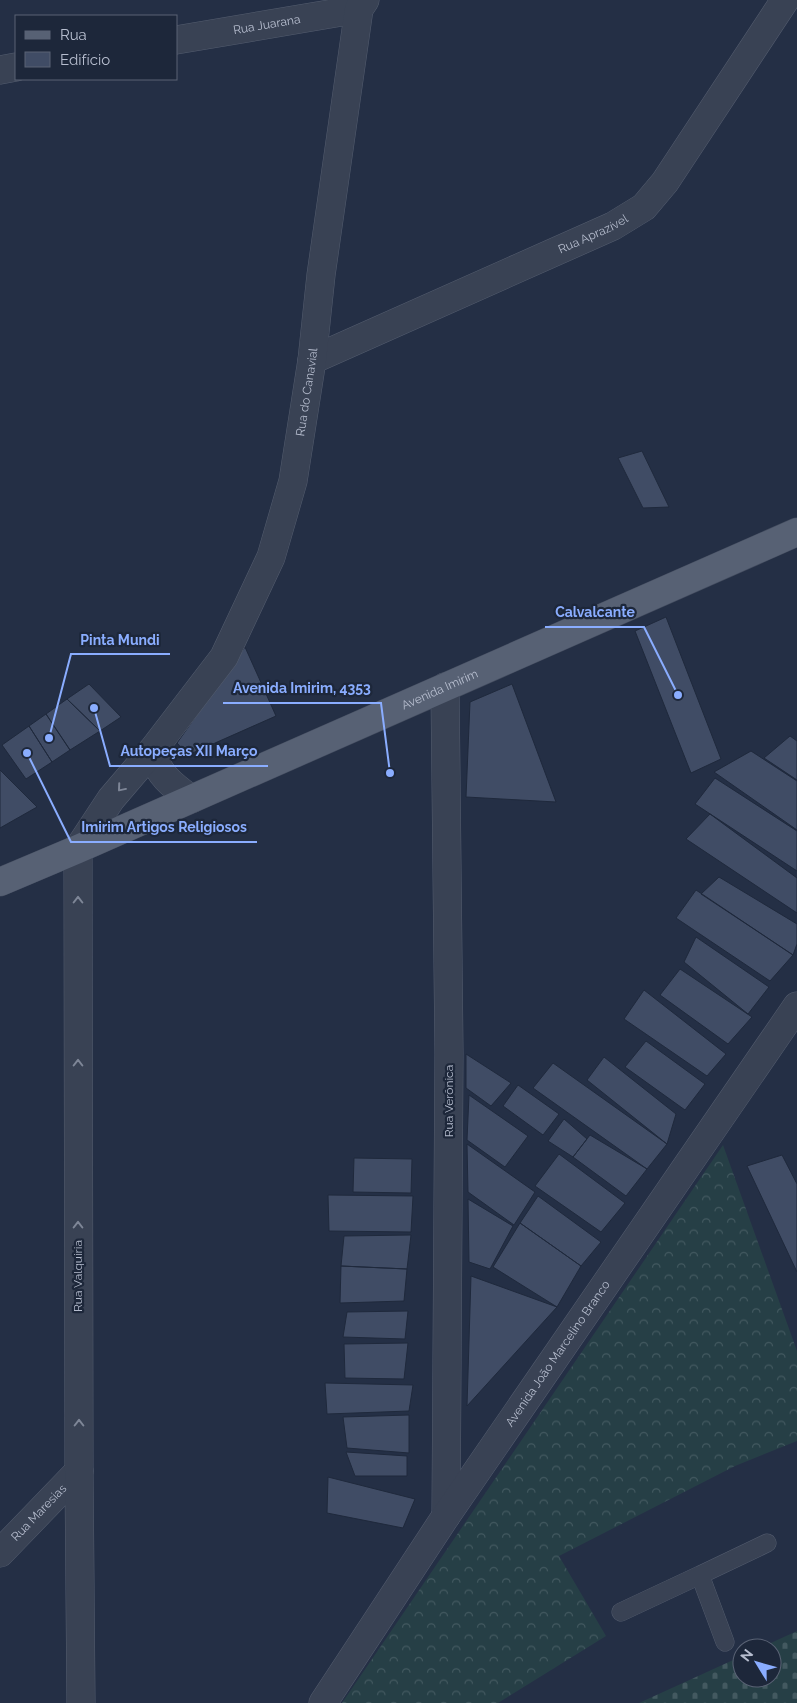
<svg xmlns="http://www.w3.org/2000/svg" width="797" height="1703" font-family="Raleway,sans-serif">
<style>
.forest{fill:url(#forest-crowns)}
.cemetery{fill:url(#cemetery-stones)}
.building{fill:#404c65;stroke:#1f293c}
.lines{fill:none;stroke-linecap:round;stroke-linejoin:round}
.service-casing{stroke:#545d6f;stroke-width:19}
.minor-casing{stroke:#545d6f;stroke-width:29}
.tertiary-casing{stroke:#545d6f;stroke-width:29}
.primary-casing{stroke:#424b5e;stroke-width:29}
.service{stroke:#394254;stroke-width:18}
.minor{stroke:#394254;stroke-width:28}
.tertiary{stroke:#394254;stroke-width:28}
.primary{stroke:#576174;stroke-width:28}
.oneway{stroke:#7e8697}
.labels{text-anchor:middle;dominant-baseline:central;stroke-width:4.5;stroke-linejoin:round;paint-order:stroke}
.street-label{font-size:12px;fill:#b6bdce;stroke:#1d273a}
.leader{fill:none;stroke:#8aadff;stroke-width:2}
.callout-dot{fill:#8aadff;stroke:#1d273a;stroke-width:2}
.callout-label{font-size:14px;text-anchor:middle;font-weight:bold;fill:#8aadff;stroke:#1d273a;stroke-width:4.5;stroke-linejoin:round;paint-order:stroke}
</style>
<defs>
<pattern id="forest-crowns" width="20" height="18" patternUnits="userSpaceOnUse" patternTransform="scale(1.25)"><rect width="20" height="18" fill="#263f46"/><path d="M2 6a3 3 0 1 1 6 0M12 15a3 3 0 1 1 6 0" fill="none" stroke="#435960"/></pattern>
<pattern id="cemetery-stones" width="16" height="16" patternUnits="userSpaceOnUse" patternTransform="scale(1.25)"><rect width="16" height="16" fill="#263f46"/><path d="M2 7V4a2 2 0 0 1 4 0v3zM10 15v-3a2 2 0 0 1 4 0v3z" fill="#435960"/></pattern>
</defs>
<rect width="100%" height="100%" fill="#242f45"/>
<!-- forest -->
<path class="forest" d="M723,1145L797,1351V1441L735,1466L559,1556L606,1636L498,1703H342Z"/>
<!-- cemetery -->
<path class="cemetery" d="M797,1631V1703H639L742,1656V1678H772V1648H760Z"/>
<!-- building -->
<path class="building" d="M642,451L669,507L643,508L618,458Z
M666,617L721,759L691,773L635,631Z
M245,647L276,716L188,755L177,743Z
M89,684L121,717L100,731L67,699Z
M512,684L556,802L466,797L470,702Z
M67,699L100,731L70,750L46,714Z
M46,714L70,750L52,762L29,726Z
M29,726L52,762L26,779L2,745Z
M790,736L797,741V780L764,758Z
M751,751L797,781V830L714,772Z
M0,770L37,807L0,828Z
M715,778L797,831V871L695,804Z
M710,814L797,878V913L686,839Z
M719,877L797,924V944L793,955L701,894Z
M696,890L793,955L770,981L676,918Z
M696,937L769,987L748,1014L684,962Z
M680,969L752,1017L728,1044L660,995Z
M644,990L726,1054L707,1076L624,1019Z
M646,1041L705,1084L685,1110L625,1067Z
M466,1054L511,1083L491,1106L466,1088Z
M604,1057L676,1114L667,1144L587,1080Z
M553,1063L667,1144L647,1169L533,1088Z
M518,1085L559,1114L543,1135L503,1106Z
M469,1095L528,1136L505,1167L467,1140Z
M564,1119L587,1139L573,1157L548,1141Z
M590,1135L647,1169L626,1196L573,1157Z
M467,1144L535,1192L514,1225L468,1192Z
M559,1154L625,1203L601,1232L535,1186Z
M782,1155L797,1184V1272L747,1166Z
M354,1158L412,1159L411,1193L353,1192Z
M328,1195L413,1196L411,1232L329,1231Z
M538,1196L601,1242L581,1266L520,1223Z
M468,1199L513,1226L490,1269L469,1262Z
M520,1223L581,1266L557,1307L493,1267Z
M411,1235L407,1269L341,1266L344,1236Z
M341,1266L407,1269L404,1301L340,1303Z
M471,1276L557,1307L467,1406Z
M408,1311L405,1339L343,1337L347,1312Z
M408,1343L404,1379L345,1378L344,1344Z
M325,1383L413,1385L409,1411L327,1414Z
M409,1415V1453L347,1448L343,1417Z
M346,1452L407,1456V1476H355Z
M328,1477L415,1499L403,1528L327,1513Z"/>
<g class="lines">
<!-- service casing -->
<g class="service-casing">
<path id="service" d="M700,1575L767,1543
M621,1612L700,1575L725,1642"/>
</g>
<!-- minor casing -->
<g class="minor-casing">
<g id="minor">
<path id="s1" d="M176,40L359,9"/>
<path d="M0,70L16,67"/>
<path id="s2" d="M312,360L613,226L644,207L665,182L785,0"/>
<path d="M445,687L449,1053L446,1516"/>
<path d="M152,751C157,774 173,786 191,799"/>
<path id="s3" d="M0,1553L79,1471"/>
<path id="s4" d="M81,1703L79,1471L78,849L111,799L152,751L224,657L271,557L293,481L312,360L321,275L359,9L365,0"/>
</g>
</g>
<!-- tertiary casing -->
<g class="tertiary-casing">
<g id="tertiary">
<path id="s5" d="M323,1703L446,1516L797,1006"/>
</g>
</g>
<!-- primary casing -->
<g class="primary-casing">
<g id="primary">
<path id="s6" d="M0,882L78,849L797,532"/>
</g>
</g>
<!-- service -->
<use href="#service" class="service"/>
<!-- minor -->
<use href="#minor" class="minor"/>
<!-- tertiary -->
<use href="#tertiary" class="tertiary"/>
<!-- primary -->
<use href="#primary" class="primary"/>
</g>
<!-- one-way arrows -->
<defs><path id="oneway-chevron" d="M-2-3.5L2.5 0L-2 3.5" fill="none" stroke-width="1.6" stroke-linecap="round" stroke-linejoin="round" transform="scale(1.25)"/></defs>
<g class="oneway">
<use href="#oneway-chevron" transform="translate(121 788) rotate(130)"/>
<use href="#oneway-chevron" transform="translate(78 900) rotate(-90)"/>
<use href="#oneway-chevron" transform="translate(78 1063) rotate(-90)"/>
<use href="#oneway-chevron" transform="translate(78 1225) rotate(-90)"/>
<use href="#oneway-chevron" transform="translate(79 1423) rotate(-90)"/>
</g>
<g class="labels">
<!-- street labels -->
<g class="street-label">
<text stroke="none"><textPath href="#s1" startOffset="92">Rua Juarana</textPath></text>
<text stroke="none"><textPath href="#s2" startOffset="308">Rua Aprazível</textPath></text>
<text stroke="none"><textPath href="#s4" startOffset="1375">Rua do Canavial</textPath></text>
<text stroke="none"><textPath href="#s6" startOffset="480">Avenida Imirim</textPath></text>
<text transform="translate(449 1101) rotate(-90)">Rua Verônica</text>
<text transform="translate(78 1276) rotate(-90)">Rua Valquiria</text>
<text stroke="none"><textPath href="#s5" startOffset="421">Avenida João Marcelino Branco</textPath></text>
<text stroke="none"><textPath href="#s3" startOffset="56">Rua Maresias</textPath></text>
</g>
</g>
<!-- callouts -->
<path class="leader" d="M678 695L644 627H545M49 738L71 654H170M390 773L381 703H223M94 708L110 766H268M27 753L71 842H257"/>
<g class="callout-dot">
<circle cx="678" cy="695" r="5"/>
<circle cx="49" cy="738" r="5"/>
<circle cx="390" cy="773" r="5"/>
<circle cx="94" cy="708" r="5"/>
<circle cx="27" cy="753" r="5"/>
</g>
<g class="callout-label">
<text x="595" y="617">Calvalcante</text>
<text x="120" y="645">Pinta Mundi</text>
<text x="302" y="693">Avenida Imirim, 4353</text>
<text x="189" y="756">Autopeças XII Março</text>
<text x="164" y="832">Imirim Artigos Religiosos</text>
</g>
<!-- legend -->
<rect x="15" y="15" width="162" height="65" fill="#1d273a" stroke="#5a6375"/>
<rect x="25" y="31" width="25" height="8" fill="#576174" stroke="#5a6375"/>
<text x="60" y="40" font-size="15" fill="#b6bdce">Rua</text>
<rect x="25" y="52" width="25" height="15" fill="#404c65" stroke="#5a6375"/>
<text x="60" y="65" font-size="15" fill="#b6bdce">Edifício</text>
<!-- north arrow -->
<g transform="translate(757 1663) rotate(307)"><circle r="24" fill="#1d273a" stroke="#5a6375"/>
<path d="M0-4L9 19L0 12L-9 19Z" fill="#8aadff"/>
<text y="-8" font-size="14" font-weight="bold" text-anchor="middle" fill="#b6bdce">N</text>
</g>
</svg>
